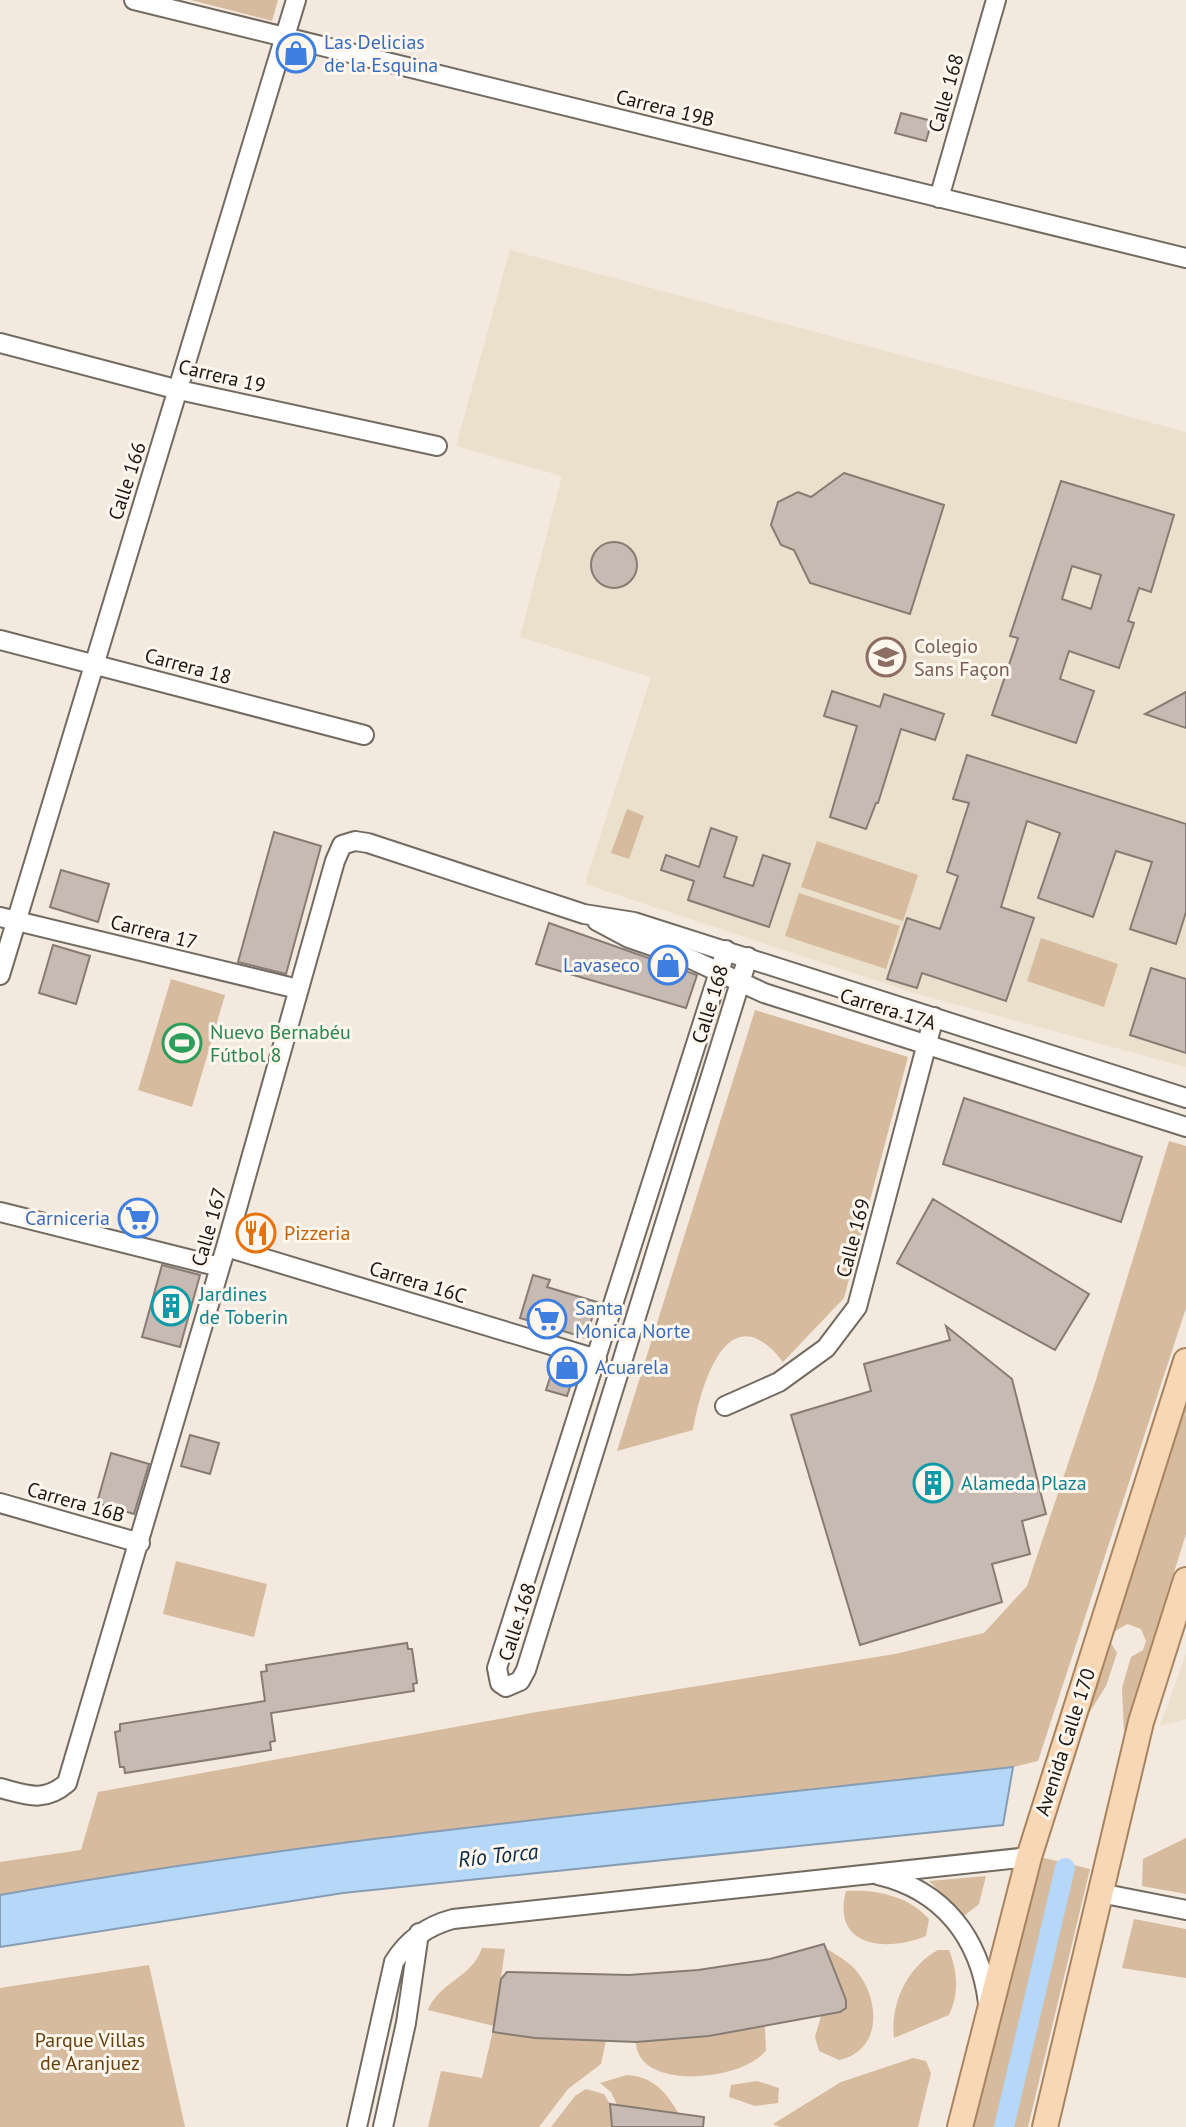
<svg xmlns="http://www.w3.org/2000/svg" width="1186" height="2127" font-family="'PT Sans',sans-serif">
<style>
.education{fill:#eae0cb}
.green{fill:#d6bb9e}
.water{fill:#b5d7f8;stroke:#869db3;stroke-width:2}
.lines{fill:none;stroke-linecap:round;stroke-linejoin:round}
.canal{stroke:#b5d7f8;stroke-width:20}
.building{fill:#c7bab2;stroke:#877c74;stroke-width:2;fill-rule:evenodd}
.minor-casing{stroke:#736a61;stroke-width:22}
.major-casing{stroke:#a8835e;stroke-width:28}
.minor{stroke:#fff;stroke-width:18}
.major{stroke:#f8d7b7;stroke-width:24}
.labels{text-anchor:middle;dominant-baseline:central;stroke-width:6;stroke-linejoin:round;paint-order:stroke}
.shop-label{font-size:20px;fill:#366cbe;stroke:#fff6ee;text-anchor:start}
.street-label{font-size:20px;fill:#1a1613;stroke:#fff6ee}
.education-label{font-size:20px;fill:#785e54;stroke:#fff6ee;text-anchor:start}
.leisure-label{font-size:20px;fill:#27864d;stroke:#fff6ee;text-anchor:start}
.food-label{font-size:20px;fill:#c56008;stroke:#fff6ee;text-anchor:start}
.culture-label{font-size:20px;fill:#0d838f;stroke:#fff6ee;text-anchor:start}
.park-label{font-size:20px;fill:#68420e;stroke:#fff6ee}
.water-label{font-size:22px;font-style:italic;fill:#0a2b46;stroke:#fff6ee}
</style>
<rect width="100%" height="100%" fill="#f3e9de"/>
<!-- education -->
<path class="education" d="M510,250L1186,432V1067L914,993L585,884L651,677L520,637L562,476L456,446Z
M1186,1654V1719L1160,1726Z"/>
<!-- green -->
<path class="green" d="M191,0H278L272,21Z
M627,809L644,816L629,859L611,853Z
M817,841L918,875L903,921L801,887Z
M799,893L900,926L886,969L785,936Z
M1041,938L1118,964L1104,1007L1027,981Z
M171,979L225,995L192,1107L138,1090Z
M755,1010L908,1057L844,1298L783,1362C728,1291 701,1385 693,1430L617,1451Z
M1169,1141L1186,1146V1308L1038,1761L1013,1767C675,1806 335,1835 0,1895V1862L81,1850L98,1792L537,1712L895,1654L984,1633L1027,1586L1095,1383Z
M1186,1392V1534L1124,1732L1122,1688L1131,1657L1143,1650L1146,1641L1141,1629L1127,1624L1112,1633L1111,1643L1117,1653L1106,1686L1081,1726Z
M176,1561L267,1584L254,1637L163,1614Z
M1186,1838V1894L1142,1886L1143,1859Z
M1040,1857L1090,1869L1028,2127H973Z
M986,1876L979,1904L964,1916L929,1881Z
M846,1891C876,1889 909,1896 929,1919L926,1936C888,1952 831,1948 846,1891Z
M1134,1919L1186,1929V1978L1122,1968Z
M482,1948L505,1949L494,2026L499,2033L606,2041L601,2064L568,2089L539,2127H428L441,2071L482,2078L494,2026L428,2010C440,1981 472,1978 482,1948Z
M827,1949C838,1956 850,1962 858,1973C880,2001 882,2051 839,2060L819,2051L815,2037L821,2016L841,2012L847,2004Z
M938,1950H949C958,1972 959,1994 949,2015L894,2038C890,2004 907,1967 938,1950Z
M149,1965L185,2127H0V1988Z
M765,2027L766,2050C745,2081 637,2092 636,2042Z
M913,2058L926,2061L931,2073L918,2127H780L773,2124L841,2082Z
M627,2075C654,2077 666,2092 679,2114L617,2105L611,2092L600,2083Z
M757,2081L779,2088L778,2103L755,2106L729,2097L731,2085Z
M586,2089L604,2094L610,2104L612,2127H551L575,2096Z"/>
<!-- water -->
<path class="water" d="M1013,1767L1003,1825L343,1893L0,1947V1895C335,1835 675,1806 1013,1767Z"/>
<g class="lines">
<!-- canal -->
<path class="canal" d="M1004,2127L1065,1868"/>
</g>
<!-- building -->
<path class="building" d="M901,113L932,121L926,141L895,133Z
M844,473L944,505L910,614L810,583L794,550L781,545L771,525L778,502L798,492L811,497Z
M1061,481L1174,515L1151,592L1139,588L1128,621L1134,623L1119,668L1069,651L1060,679L1094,691L1076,743L992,715L1018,638L1010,636ZM1072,566L1101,575L1091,609L1062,599Z
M591 565a23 23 0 1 1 46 0a23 23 0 1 1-46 0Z
M832,691L880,707L884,694L944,714L935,740L901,729L878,803H876L866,829L830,817L857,726L824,716Z
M1186,692V728L1145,714Z
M967,755L1186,824V912L1176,944L1130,929L1152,862L1116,851L1093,917L1038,898L1060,833L1027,821L1001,907L1034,918L1006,1001L922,973L917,988L887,979L907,918L940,929L958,876L947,872L969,803L953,799Z
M711,828L737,837L724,877L753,886L763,855L790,864L769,927L688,900L694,881L661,870L666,855L699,867Z
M274,832L321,846L286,974L238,962Z
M61,870L109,884L98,922L50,907Z
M549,923L697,975L686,1008L536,964Z
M53,945L90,956L76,1004L39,993Z
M1151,968L1186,979V1053L1130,1035Z
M964,1098L1142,1157L1121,1222L943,1164Z
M933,1199L1089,1294L1055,1350L897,1263Z
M162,1265L200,1275L180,1347L142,1337Z
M533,1275L550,1280L547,1287L597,1302L586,1338L520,1318Z
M946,1326L1012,1379L1046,1514L1022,1521L1030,1554L992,1564L1002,1602L860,1645L791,1415L871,1391L864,1364L950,1340Z
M556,1359L577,1366L567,1396L546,1390Z
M190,1435L219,1443L210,1474L181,1466Z
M111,1453L149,1464L134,1514L97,1503Z
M407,1643L408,1649H412L417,1683L413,1684L414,1691L271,1713L275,1741L270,1742L271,1750L125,1773L124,1767H120L115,1732L120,1731V1724L265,1701L261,1672L267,1671L266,1665Z
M824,1944L846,2000V2008L840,2012L709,2036L636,2042L535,2038L493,2032L501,1979L507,1972L629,1975L698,1970L770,1959Z
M610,2104L704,2117L703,2127H612Z"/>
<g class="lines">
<!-- minor casing -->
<g class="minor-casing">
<path id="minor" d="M134,0L1186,258
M939,198L996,0
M0,343L179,390L437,446
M0,640L364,735
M0,917L298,989
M597,921L629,938L693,960L764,993L1186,1127
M726,950L497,1668L500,1683L506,1687L520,1681L526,1670L748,957
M0,975L296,0
M0,1212L220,1267
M226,1247L597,1359
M725,1406L779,1382L826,1348L857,1307L934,1017
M0,1503L140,1543
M0,1788C27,1795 44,1803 67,1783L226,1247L335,861L342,845L355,841L368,843L584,914L634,922L1186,1098
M878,1875C943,1890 980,1938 988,2003
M1100,1893L1186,1910
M357,2127L394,1962C408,1939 427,1926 453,1919L1029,1857
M383,2127L406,2023L419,1933"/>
</g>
<!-- major casing -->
<g class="major-casing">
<path id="major" d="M960,2127L1029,1857L1186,1361
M1045,2127L1141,1722L1186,1580"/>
</g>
<!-- minor -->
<use href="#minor" class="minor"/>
<!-- major -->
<use href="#major" class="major"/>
</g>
<!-- icons -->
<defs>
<g id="shop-ring" transform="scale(2)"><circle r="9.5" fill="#fff6ee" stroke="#3f7fe0" stroke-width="1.5"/><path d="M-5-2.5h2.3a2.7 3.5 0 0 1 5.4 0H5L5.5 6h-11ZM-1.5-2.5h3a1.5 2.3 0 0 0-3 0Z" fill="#3f7fe0"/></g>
<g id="school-ring" transform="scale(2)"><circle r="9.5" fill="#fff6ee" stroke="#8d6e63" stroke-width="1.5"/><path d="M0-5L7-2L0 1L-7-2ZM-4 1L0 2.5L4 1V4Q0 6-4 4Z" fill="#8d6e63"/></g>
<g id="stadium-ring" transform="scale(2)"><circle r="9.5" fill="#fff6ee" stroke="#2e9e5b" stroke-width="1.5"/><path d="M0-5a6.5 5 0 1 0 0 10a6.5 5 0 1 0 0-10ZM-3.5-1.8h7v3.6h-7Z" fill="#2e9e5b"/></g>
<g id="supermarket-ring" transform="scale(2)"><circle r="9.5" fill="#fff6ee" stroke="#3f7fe0" stroke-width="1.5"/><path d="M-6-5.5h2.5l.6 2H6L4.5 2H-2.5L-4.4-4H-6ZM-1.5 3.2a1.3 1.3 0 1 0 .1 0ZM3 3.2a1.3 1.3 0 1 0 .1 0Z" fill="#3f7fe0"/></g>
<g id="restaurant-ring" transform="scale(2)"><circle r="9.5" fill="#fff6ee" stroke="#e8710a" stroke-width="1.5"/><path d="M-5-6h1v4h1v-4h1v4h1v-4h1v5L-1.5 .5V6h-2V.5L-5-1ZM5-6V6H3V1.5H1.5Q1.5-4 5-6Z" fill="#e8710a"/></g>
<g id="building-ring" transform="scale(2)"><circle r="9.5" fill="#fff6ee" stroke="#0f9aa8" stroke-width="1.5"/><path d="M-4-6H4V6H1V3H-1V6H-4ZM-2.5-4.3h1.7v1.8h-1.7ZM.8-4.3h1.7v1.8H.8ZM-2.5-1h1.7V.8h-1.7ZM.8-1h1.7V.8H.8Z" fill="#0f9aa8"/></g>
</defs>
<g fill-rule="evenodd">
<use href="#shop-ring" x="296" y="53"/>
<use href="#school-ring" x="886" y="657"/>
<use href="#shop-ring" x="668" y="965"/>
<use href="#stadium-ring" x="182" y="1043"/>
<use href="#supermarket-ring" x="138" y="1218"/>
<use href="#restaurant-ring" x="256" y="1233"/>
<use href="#building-ring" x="171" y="1306"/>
<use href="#supermarket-ring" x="547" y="1319"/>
<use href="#shop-ring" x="567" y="1367"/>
<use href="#building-ring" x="933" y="1483"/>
</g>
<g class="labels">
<!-- shop labels -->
<g class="shop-label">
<text x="324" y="42">Las Delicias<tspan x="324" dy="23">de la Esquina</tspan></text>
<text x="640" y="965" text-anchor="end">Lavaseco</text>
<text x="110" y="1218" text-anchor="end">Carniceria</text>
<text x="575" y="1308">Santa<tspan x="575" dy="23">Monica Norte</tspan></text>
<text x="595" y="1367">Acuarela</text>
</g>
<!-- street labels -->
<g class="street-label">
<text transform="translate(946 93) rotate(-74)">Calle 168</text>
<text transform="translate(665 108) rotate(14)">Carrera 19B</text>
<text transform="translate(222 376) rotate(13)">Carrera 19</text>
<text transform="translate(127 481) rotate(-72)">Calle 166</text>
<text transform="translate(188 666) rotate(15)">Carrera 18</text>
<text transform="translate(154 932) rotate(14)">Carrera 17</text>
<text transform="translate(710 1004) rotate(-73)">Calle 168</text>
<text transform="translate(888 1009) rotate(17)">Carrera 17A</text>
<text transform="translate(209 1227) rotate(-74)">Calle 167</text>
<text transform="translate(853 1238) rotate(-75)">Calle 169</text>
<text transform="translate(418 1282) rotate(17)">Carrera 16C</text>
<text transform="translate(76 1502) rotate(16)">Carrera 16B</text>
<text transform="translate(517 1622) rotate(-72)">Calle 168</text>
<text transform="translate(1065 1742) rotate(-72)">Avenida Calle 170</text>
</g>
<!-- education labels -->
<g class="education-label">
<text x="914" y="646">Colegio<tspan x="914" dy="23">Sans Façon</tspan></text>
</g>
<!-- leisure labels -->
<g class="leisure-label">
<text x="210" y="1032">Nuevo Bernabéu<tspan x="210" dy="23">Fútbol 8</tspan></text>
</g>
<!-- food labels -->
<g class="food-label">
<text x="284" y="1233">Pizzeria</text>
</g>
<!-- culture labels -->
<g class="culture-label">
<text x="199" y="1294">Jardines<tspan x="199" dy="23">de Toberin</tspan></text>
<text x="961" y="1483">Alameda Plaza</text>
</g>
<!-- park labels -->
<g class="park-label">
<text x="90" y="2040">Parque Villas<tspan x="90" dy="23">de Aranjuez</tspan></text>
</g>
<!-- water labels -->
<g class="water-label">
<text transform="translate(498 1855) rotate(-6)">Río Torca</text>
</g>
</g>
</svg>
